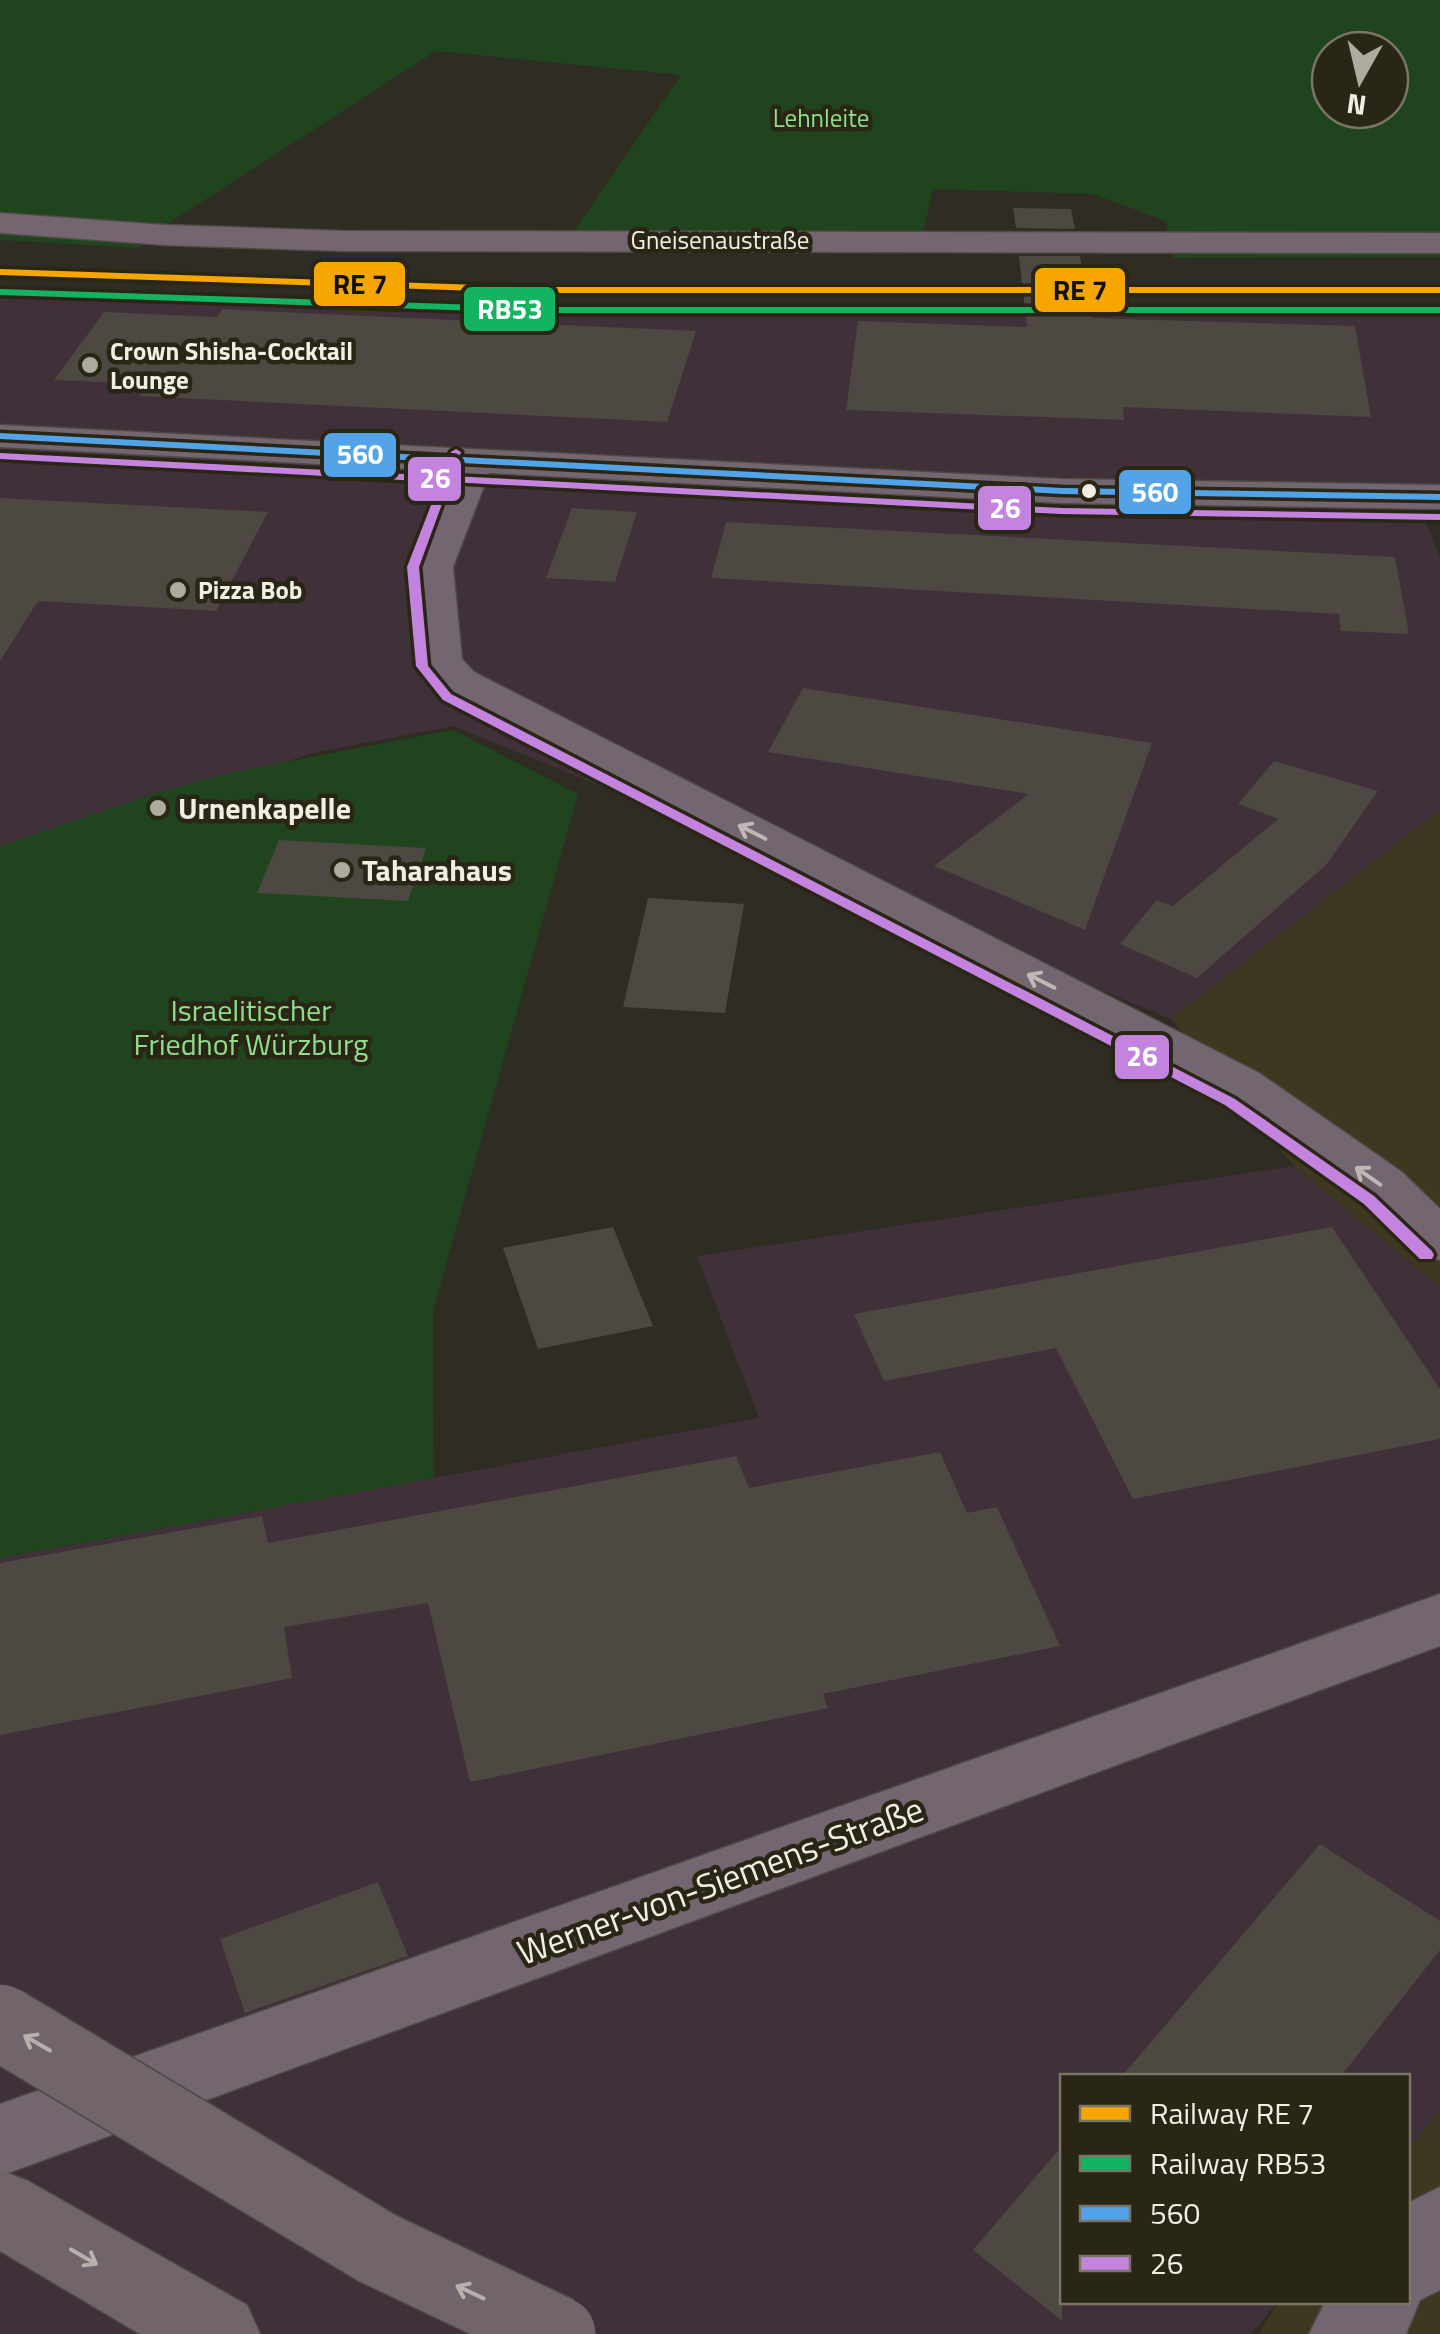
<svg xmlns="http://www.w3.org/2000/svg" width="1440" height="2334" font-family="'Titillium Web',sans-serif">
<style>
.commercial{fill:#3f3039}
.built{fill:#3e3821}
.green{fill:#1f441e;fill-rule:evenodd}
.building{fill:#4d4841}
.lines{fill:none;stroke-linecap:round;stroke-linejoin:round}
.minor-casing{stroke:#4d4a43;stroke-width:3}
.tertiary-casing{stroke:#4d4a43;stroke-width:3}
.trunk-casing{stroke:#4d4a43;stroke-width:3}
.minor{fill:#746670;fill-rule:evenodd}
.tertiary{fill:#746670;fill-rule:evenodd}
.trunk{fill:#71646a;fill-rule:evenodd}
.trunk-bridge-casing{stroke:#4d4a43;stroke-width:78;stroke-linecap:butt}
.trunk-bridge{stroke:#71646a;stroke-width:75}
.bus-1-casing{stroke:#2a2615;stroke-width:7}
.bus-2-casing{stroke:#2a2615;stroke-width:7}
.bus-1{fill:#53a3e8;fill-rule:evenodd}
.bus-2{fill:#c483df;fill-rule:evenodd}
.rail-1-casing{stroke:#2a2615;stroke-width:7}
.rail-2-casing{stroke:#2a2615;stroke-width:7}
.rail-1{fill:#f7a600;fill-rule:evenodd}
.rail-2{fill:#13b361;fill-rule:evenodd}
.oneway{stroke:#bfb8b5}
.oneway2{stroke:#b7b0ad}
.poi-dot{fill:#adaaa0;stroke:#2a2615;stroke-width:4}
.bus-dot{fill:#f1eee3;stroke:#2a2615;stroke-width:4}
.labels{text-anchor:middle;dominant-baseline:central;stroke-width:9;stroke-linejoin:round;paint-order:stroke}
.far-park-label{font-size:25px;fill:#8ddf8b;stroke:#2a2615}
.far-street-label{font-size:25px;fill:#f1eee3;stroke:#2a2615}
.far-poi-label{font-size:25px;font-weight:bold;fill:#f1eee3;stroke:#2a2615;text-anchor:start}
.poi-label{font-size:30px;font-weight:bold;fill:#f1eee3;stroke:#2a2615;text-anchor:start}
.park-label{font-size:30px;fill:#8ddf8b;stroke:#2a2615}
.near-street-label{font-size:35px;fill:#f1eee3;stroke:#2a2615}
.line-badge{stroke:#2a2615;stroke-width:4}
.badge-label{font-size:28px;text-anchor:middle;font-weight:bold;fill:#fff}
.pale-badge-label{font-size:28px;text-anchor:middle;font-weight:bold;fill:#111}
</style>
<rect width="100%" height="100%" fill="#2f2c23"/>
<!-- commercial -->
<path class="commercial" d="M0,287L476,307L1440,313V497H1416L1440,558V810L1171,1019L453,726L317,752L0,851Z
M1294,1166L1440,1287V2111L1408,2150V2076H1062V2302H1278L1251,2334H0V1558L759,1418L697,1256Z"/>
<!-- built -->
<path class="built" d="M1440,810V1287L1294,1166L1171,1019Z
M1440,2111V2334H1259L1278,2302H1408V2150Z"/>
<!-- green -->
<path class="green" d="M0,0H1440V257L1173,258L1166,221L1092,194L933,189L922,237L572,234L681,75L436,51L166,225L153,229L139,248L0,240ZM1330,50H1390V110H1330Z
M453,730L578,794L433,1311L434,1478L0,1558V846L159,792L228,773Z"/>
<!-- building -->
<path class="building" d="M1013,208L1071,209L1075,229L1016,228Z
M1019,256H1080L1091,318L1355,326L1371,417L1123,407L1124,420L846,410L858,321L1027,327Z
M222,309L280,312L696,331L667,422L139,396L147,384L54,380L104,312L217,317Z
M0,498L268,512L216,611L38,601L0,661Z
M572,508L637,512L615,582L546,578Z
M726,522L1395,557L1409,634L1341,631L1339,614L711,578Z
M803,688L1152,743L1085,930L934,866L1029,794L768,752Z
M1274,761L1378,791L1326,865L1197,978L1120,944L1157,900L1173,906L1278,819L1238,804Z
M279,840L426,848L408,901L257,893Z
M648,898L744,904L725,1013L623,1007Z
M613,1227L653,1326L538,1349L503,1248Z
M1332,1227L1440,1389V1439L1133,1499L1056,1348L884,1381L854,1314Z
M940,1452L967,1513L997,1507L1060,1646L823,1694L828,1708L470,1782L428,1603L284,1627L292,1678L0,1735V1563L262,1516L268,1543L736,1456L749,1488Z
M1320,1844L1440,1921V1950L1341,2076H1122Z
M378,1882L408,1956L245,2013L220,1939Z
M1062,2146V2321L973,2250Z"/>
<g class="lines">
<!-- minor casing -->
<g class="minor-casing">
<path id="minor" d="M0,213L165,225L342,231L1440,233V253L342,251L165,245L0,233Z
M1440,1594V1646L0,2176V2104Z"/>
</g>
<!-- tertiary casing -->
<g class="tertiary-casing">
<path id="tertiary" d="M0,425L1062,479L1440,485V509L1062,503L489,473L453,567L462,659L474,672L1259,1073L1402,1172L1440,1209V1260L1420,1254L1362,1198L1221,1097L444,690L420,661L413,567L451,471L0,447Z
M1440,2187V2290L1420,2300L1406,2334H1309L1325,2302H1408V2203Z"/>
</g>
<!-- trunk casing -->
<g class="trunk-casing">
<path id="trunk" d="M0,2170L28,2181L247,2305L260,2334H140L0,2251Z"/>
</g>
<!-- minor -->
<use href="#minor" class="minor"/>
<!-- tertiary -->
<use href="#tertiary" class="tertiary"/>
<!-- trunk -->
<use href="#trunk" class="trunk"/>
<!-- trunk-bridge casing -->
<g class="trunk-bridge-casing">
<path id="trunk-bridge" d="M0,2022L377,2248L558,2334"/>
</g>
<!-- trunk-bridge -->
<use href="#trunk-bridge" class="trunk-bridge"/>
<!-- bus-1 casing -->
<g class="bus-1-casing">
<path id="bus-1" d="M0,433L1062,488L1440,494V500L1062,494L0,439Z"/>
</g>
<!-- bus-2 casing -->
<g class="bus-2-casing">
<path id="bus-2" d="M456,449L461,452L452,476L1061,508L1440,514V520L1061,514L450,482L419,567L428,666L451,694L1235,1099L1374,1196L1432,1251L1434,1255L1432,1259H1420L1364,1204L1225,1105L443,700L416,666L407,567L440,482L0,459V453L442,476L451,452Z"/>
</g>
<!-- bus-1 -->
<use href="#bus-1" class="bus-1"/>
<!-- bus-2 -->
<use href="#bus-2" class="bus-2"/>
<!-- rail-1 casing -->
<g class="rail-1-casing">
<path id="rail-1" d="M0,269L540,287H1440V293H540L0,275Z"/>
</g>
<!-- rail-2 casing -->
<g class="rail-2-casing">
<path id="rail-2" d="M0,289L540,307H1440V313H540L0,295Z"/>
</g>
<!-- rail-1 -->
<use href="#rail-1" class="rail-1"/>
<!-- rail-2 -->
<use href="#rail-2" class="rail-2"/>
</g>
<!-- one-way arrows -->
<defs><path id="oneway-shaft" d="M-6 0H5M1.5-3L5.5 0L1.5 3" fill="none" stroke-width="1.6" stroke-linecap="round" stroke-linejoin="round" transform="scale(2.5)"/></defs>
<g class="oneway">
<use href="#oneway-shaft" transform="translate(752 832) rotate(-153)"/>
<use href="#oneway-shaft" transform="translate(1041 981) rotate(-153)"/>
<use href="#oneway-shaft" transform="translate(1368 1176) rotate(-145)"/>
</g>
<g class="oneway2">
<use href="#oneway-shaft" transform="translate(37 2043) rotate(-150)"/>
<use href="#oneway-shaft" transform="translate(84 2257) rotate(30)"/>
<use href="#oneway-shaft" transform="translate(470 2292) rotate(-155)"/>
</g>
<!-- markers -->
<g class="poi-dot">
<circle cx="90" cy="365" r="10"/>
<circle cx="178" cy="590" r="10"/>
<circle cx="158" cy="808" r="10"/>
<circle cx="342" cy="870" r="10"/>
</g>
<circle class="bus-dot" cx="1089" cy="491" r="9"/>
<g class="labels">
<!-- far-park labels -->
<g class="far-park-label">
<text x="821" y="118">Lehnleite</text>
</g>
<!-- far-street labels -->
<g class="far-street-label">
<text x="720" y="240">Gneisenaustraße</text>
</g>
<!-- far-poi labels -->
<g class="far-poi-label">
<text x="110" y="351">Crown Shisha-Cocktail<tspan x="110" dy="29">Lounge</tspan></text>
<text x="198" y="590">Pizza Bob</text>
</g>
<!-- poi labels -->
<g class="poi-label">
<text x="178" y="808">Urnenkapelle</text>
<text x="362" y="870">Taharahaus</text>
</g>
<!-- park labels -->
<g class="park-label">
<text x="251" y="1010">Israelitischer<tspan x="251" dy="34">Friedhof Würzburg</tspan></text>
</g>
<!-- near-street labels -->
<g class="near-street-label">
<text transform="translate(720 1880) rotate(-20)">Werner-von-Siemens-Straße</text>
</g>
</g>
<g class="line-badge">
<rect x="312" y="260" width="95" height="48" rx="10" fill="#f7a600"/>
<rect x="1033" y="266" width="94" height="48" rx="10" fill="#f7a600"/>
<rect x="462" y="285" width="95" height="48" rx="10" fill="#13b361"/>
<rect x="322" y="431" width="76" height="48" rx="10" fill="#53a3e8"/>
<rect x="406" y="455" width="57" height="48" rx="10" fill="#c483df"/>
<rect x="1117" y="468" width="76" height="48" rx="10" fill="#53a3e8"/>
<rect x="976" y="484" width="57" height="48" rx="10" fill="#c483df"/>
<rect x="1113" y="1033" width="58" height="48" rx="10" fill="#c483df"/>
</g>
<g class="badge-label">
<text x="510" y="319">RB53</text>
<text x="360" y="464">560</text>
<text x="435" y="488">26</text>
<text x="1155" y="502">560</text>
<text x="1005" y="518">26</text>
<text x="1142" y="1066">26</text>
</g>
<g class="pale-badge-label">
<text x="360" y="294">RE 7</text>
<text x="1080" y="300">RE 7</text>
</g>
<!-- legend -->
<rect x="1060" y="2074" width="350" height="230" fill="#2a2615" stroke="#7a7667" stroke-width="2.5"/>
<rect x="1080" y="2106" width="50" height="15" fill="#f7a600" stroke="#7a7667" stroke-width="2.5"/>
<text x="1150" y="2124" font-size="30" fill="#f1eee3">Railway RE 7</text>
<rect x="1080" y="2156" width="50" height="15" fill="#13b361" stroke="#7a7667" stroke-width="2.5"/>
<text x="1150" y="2174" font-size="30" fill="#f1eee3">Railway RB53</text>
<rect x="1080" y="2206" width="50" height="15" fill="#53a3e8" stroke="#7a7667" stroke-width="2.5"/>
<text x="1150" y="2224" font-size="30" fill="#f1eee3">560</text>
<rect x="1080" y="2256" width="50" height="15" fill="#c483df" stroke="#7a7667" stroke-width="2.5"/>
<text x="1150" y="2274" font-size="30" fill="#f1eee3">26</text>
<!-- north arrow -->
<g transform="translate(1360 80) rotate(188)"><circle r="48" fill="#2a2615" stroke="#7a7667" stroke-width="2.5"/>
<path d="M0-8L18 38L0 25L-18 38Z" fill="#adaaa0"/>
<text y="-15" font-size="28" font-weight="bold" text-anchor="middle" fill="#f1eee3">N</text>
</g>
</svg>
